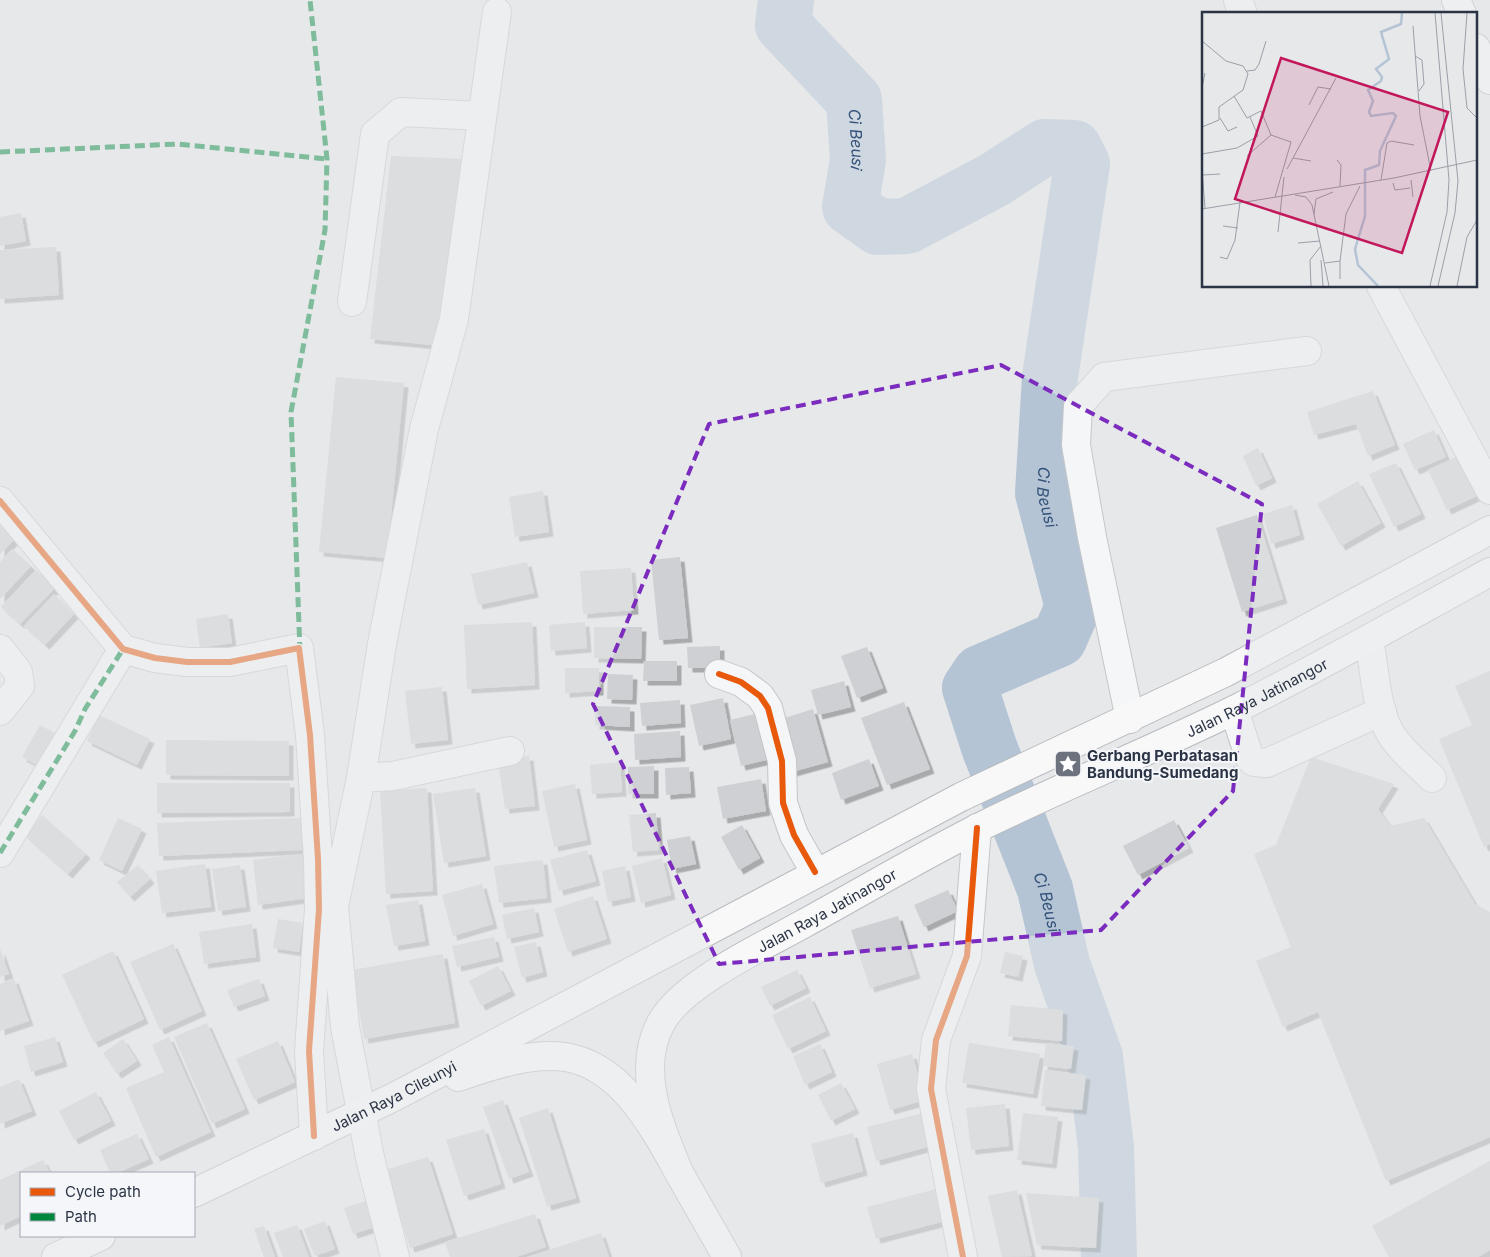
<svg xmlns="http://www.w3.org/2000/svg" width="1490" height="1257" font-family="Inter,sans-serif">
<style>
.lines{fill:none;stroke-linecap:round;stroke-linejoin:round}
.river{stroke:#b4c4d5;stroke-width:56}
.building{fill:#ced0d3;filter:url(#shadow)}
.minor-casing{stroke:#c4c6c8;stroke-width:30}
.highway-casing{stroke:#b8bbbf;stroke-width:30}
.minor{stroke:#f5f6f7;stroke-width:28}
.highway{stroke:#f8f8f8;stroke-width:28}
.quiet{stroke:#00873e;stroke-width:5;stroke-dasharray:10 5;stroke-linecap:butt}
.cycleway-casing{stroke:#f4f6f9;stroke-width:9}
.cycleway{stroke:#e8590c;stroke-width:6}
.marked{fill:none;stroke:#7b2cbf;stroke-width:4;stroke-dasharray:10 6;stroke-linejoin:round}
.labels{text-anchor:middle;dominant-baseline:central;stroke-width:4;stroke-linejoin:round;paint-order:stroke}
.street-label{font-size:15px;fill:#2b3445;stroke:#f4f6f9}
.poi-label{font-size:15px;font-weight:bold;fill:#2b3445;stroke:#f4f6f9;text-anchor:start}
.water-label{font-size:16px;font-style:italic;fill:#34527a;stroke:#f4f6f9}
.inset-river{fill:none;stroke:#b4c4d5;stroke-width:2.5}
.inset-road{fill:none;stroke:#9ba0a8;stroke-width:1}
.view{fill:#c2185b;fill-opacity:0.15;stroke:#c2185b;stroke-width:2.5}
.inset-edge{fill:none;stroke:#2b3445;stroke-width:2.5}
</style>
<defs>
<filter id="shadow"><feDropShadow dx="4.5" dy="4.5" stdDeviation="0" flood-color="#0004"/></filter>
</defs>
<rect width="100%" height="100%" fill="#e6e8ea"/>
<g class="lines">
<!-- river -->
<path class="river" id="s1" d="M786,0L783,25L854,100L858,160L850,207L878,227L907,226L994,180L1045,147L1074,148L1082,164L1050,377L1043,493L1073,607L1059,639L980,673L970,688L989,747L1045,889L1062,964L1095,1057L1106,1147L1109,1257"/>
</g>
<!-- building -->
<path class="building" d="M391,156L464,159L443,346L370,339Z
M21,213L26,241L0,246V217Z
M56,247L59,295L0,299V250Z
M336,377L404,383L387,558L319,552Z
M1373,391L1395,445L1368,456L1356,424L1314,435L1307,412Z
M1434,430L1446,457L1415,470L1403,444Z
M1258,448L1272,478L1256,486L1243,456Z
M1462,454L1481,494L1447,510L1428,470Z
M1396,463L1421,514L1394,527L1369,474Z
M1358,481L1381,523L1341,546L1317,504Z
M543,491L549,532L515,537L509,497Z
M1292,505L1300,535L1271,544L1263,514Z
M1257,515L1283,599L1242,612L1216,528Z
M0,525L15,539L0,554Z
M12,549L31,566L0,599V562Z
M680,557L688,638L659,640L651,560Z
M527,562L534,593L478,605L471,574Z
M631,568L634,610L583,614L580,571Z
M36,570L55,588L20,624L1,607Z
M54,594L74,614L45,645L24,626Z
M228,614L232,643L200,648L196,619Z
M532,622L535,685L467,689L464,625Z
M585,622L587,648L551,651L549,625Z
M594,627H642L641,659L594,658Z
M720,646V668H688L687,647Z
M867,647L883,688L857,698L841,656Z
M644,661H677V681H643Z
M565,668H599V691L565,693Z
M1490,671V844L1484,847L1439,739L1472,725L1455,686Z
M608,674L633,675L632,700L607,699Z
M844,681L851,707L818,715L811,690Z
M442,687L448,740L411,744L405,691Z
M723,698L731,739L699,746L690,705Z
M680,700L681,723L642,726L640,703Z
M904,702L930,769L887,785L861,718Z
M595,706L630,707V727L595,725Z
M813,709L828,762L792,772L778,720Z
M759,713L770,759L741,766L730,720Z
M99,715L150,739L137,765L87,741Z
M40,725L62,737L44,769L22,757Z
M680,731L681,757L635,760L634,734Z
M166,740L289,741V776L166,775Z
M529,756L535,806L505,809L498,760Z
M1311,757L1394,784L1378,809L1390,826L1424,818L1475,904L1490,912V1137L1386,1181L1318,1012L1283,1027L1256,961L1291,947L1254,854L1276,845Z
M869,759L879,786L841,800L832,773Z
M620,762L622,792L592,794L590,765Z
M654,766V794H628V767Z
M689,767L691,793L666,795L665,768Z
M761,779L766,811L723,819L717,787Z
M157,783H290V812L157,813Z
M575,784L587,840L554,847L542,791Z
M427,788L433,891L386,894L380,791Z
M475,788L486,856L444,863L433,794Z
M656,813L659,850L633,852L629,815Z
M42,815L86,854L68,874L24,835Z
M118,818L142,829L122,871L99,860Z
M301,818L302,850L159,856L157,823Z
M1174,820L1189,848L1138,875L1123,846Z
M742,825L760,858L739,870L721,837Z
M690,836L696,864L672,869L667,840Z
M587,850L596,881L559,891L550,860Z
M310,853L316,897L258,905L253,860Z
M662,858L671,895L641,903L632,866Z
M543,860L547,898L499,903L494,866Z
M205,864L211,907L162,913L156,871Z
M138,865L150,879L130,897L117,882Z
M240,865L246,907L218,911L212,869Z
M625,866L631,897L608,902L602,871Z
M482,884L493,924L453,936L442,895Z
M948,890L958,911L924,927L914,905Z
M593,896L607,939L568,952L554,909Z
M418,900L425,941L394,946L386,905Z
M534,908L539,932L507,939L502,915Z
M898,916L916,974L870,988L851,930Z
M278,919L303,923L299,952L273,948Z
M252,924L256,957L204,964L199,932Z
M494,937L499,957L457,967L452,946Z
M536,942L543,972L522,978L514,947Z
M173,944L202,1011L160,1030L130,962Z
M0,949L9,974L0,977Z
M113,951L144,1019L94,1043L62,975Z
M1005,952L1023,956L1018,977L1000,973Z
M443,954L455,1023L364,1039L352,970Z
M498,966L511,991L481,1006L469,981Z
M797,970L806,988L770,1006L761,987Z
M14,979L29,1021L0,1031V984Z
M259,979L265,996L234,1007L227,990Z
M810,997L826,1031L788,1049L772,1015Z
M1011,1005L1063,1010L1062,1041L1008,1036Z
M207,1023L245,1109L212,1124L174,1037Z
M55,1037L63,1062L31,1072L24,1046Z
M169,1037L211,1132L156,1157L126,1088L164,1072L152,1045Z
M123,1039L137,1061L117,1074L103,1053Z
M278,1041L295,1082L254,1100L236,1059Z
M969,1043L1040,1054L1033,1094L962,1083Z
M1046,1043L1074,1046L1071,1069L1043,1066Z
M820,1044L832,1072L805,1085L793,1056Z
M912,1054L925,1100L890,1110L877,1064Z
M1045,1070L1086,1075L1082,1110L1041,1106Z
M19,1079L32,1111L0,1124V1087Z
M841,1083L855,1109L831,1121L818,1095Z
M96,1092L111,1121L74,1140L59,1111Z
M503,1100L529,1172L509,1179L483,1107Z
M1005,1104L1009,1146L971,1150L966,1108Z
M548,1108L576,1198L547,1206L519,1118Z
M923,1113L931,1146L876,1161L867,1127Z
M1023,1113L1058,1117L1052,1164L1017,1160Z
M484,1129L501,1184L464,1196L446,1140Z
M853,1133L863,1171L821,1183L811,1144Z
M137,1134L149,1159L117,1173H110L100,1150Z
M428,1157L453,1234L410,1248L385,1170Z
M43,1160L50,1173H21V1216L0,1226V1180Z
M1490,1161V1250L1478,1257H1389L1372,1226Z
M944,1187L953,1219L876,1239L867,1207Z
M1017,1190L1032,1256L1002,1257L988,1196Z
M1026,1193L1099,1198L1096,1248L1037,1245Z
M372,1199L381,1225L353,1234L344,1208Z
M535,1214L546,1247L516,1257H450L445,1242Z
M325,1221L335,1249L315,1256L304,1229Z
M297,1225L309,1257H283L274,1233Z
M264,1226L275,1257H264L254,1229Z
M601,1233L609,1257H527Z"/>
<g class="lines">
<!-- minor casing -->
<g class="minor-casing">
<path id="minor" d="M1238,0L1243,14
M1381,286L1490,490
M352,302L375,134L401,112L482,116
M0,501L123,649L155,658L187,662H230L299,648L310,735L318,859L319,909L309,1051L314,1136
M1369,639C1374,666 1376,705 1388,729C1398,748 1417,763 1432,778
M0,649L18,672L20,686L0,711
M719,674L741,682L760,696L768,708L782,761L783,803L794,835L815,872
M1234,710L1250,759L1254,762L1267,763L1382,711
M1130,719L1092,537L1076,445L1078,406L1104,377L1307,351
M361,778L382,644L424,429L454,319L497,12
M0,853L123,649
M395,1257L370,1158L345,1027L334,906L361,778L393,776L510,751
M963,1257L931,1089L936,1040L967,956L977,828"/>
</g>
<!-- highway casing -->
<g class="highway-casing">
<g id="highway">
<path d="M1456,0L1462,14"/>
<path d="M1476,48L1490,80"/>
<path d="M458,1077C491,1066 530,1052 565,1057C624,1066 656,1132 682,1178C697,1204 712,1231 727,1257"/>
<path id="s2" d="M680,1175C661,1128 634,1070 662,1021C685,982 764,946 803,924C865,890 925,854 988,823C1070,783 1155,749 1236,709C1322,666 1406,618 1490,572"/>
<path id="s3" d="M194,1193L394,1097L961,797L1226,672L1490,530"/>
<path d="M56,1257L101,1236"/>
</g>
</g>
<!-- minor -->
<use href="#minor" class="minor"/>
<!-- highway -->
<use href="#highway" class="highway"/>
<!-- quiet -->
<path class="quiet" d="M0,152L178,144L327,159
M300,652L291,412L325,230L327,159L310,0
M0,853L75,731L85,709L123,649L127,650"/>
<!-- cycleway casing -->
<g class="cycleway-casing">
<path id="cycleway" d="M0,501L123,649L155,658L187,662H230L299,648L310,735L318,859L319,909L309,1051L314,1136
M719,674L741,682L760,696L768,708L782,761L783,803L794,835L815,872
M963,1257L931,1089L936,1040L967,956L977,828"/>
</g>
<!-- cycleway -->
<use href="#cycleway" class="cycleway"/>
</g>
<!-- marked area -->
<path d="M0 0H1490V1257H0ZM1001,365L1262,504L1233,791L1101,930L719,964L593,704L709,424Z" fill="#e6e8ea" fill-opacity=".55" fill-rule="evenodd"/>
<path class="marked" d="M1001,365L1262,504L1233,791L1101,930L719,964L593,704L709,424Z"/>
<!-- icons -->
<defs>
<g id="sight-square" transform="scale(1.4375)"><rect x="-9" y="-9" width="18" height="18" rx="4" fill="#6c737f" stroke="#f4f6f9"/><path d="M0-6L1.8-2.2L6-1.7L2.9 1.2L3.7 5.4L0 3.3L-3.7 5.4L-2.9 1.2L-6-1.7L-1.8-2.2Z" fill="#fff"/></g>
</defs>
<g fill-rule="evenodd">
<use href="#sight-square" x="1068" y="764"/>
</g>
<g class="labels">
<!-- street labels -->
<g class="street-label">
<text stroke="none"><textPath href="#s2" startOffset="841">Jalan Raya Jatinangor</textPath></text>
<text stroke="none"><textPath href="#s2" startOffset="361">Jalan Raya Jatinangor</textPath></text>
<text stroke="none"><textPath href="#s3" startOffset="222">Jalan Raya Cileunyi</textPath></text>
</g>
<!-- poi labels -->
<g class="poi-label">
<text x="1087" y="755">Gerbang Perbatasan<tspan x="1087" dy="17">Bandung-Sumedang</tspan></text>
</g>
<!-- water labels -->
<g class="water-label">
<text stroke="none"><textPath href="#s1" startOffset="168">Ci Beusi</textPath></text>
<text stroke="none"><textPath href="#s1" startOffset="842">Ci Beusi</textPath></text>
<text stroke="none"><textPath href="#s1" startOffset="1322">Ci Beusi</textPath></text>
</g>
</g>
<!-- overview -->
<g transform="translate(1202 12)">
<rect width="275" height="275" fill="#e6e8ea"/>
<path class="inset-river" d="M176,274L156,253L153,237L163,204V158L177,153L178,139L194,104L191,101L169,104L167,100L171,89L166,78L179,69L180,65L174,57L187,47L179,20L199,12L200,1"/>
<path class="inset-road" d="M265,1L261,57L265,96L275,106M211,14L218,104L229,159M0,29L24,49L41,54L46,62L41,78L17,95V108L0,115M213,44L220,48L222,72L217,79M45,59L53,58L57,52L64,29M0,76L3,61M32,84L45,106L59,99L69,123L89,130L73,185M107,93L116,75L129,77M18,106L26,119L35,115M0,142L35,136L56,124L48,105M45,144L69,123M91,146L134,66M135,148L139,153L138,174M0,157L3,196M85,157L91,146L109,149M1,163L18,162M179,168L185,131L189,129L212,133M209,168L211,185M191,171L193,178L208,176M93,183L104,185L110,193L127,274M0,197L192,166L275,148M112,202L114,187L131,180M21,214L36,216M76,220L82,165M96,231L118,229M18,245L25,247L33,228L38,190M119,248L121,274M138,249V267M123,251L138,249L144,202L158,174M109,274L108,248L119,234M228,274L245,200L247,168L233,1M236,274L253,201L256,169L239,1M255,274L265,225L275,208"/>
<path class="view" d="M79,46L246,100L200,241L33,187Z"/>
<rect width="275" height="275" class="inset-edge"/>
</g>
<!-- legend -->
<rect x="20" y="1172" width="175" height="65" fill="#f4f6f9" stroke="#a4a8b1"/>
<rect x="30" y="1188" width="25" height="8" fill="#e8590c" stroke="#a4a8b1"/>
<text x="65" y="1197" font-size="15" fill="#2b3445">Cycle path</text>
<rect x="30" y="1213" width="25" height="8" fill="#00873e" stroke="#a4a8b1"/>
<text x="65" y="1222" font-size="15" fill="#2b3445">Path</text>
</svg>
